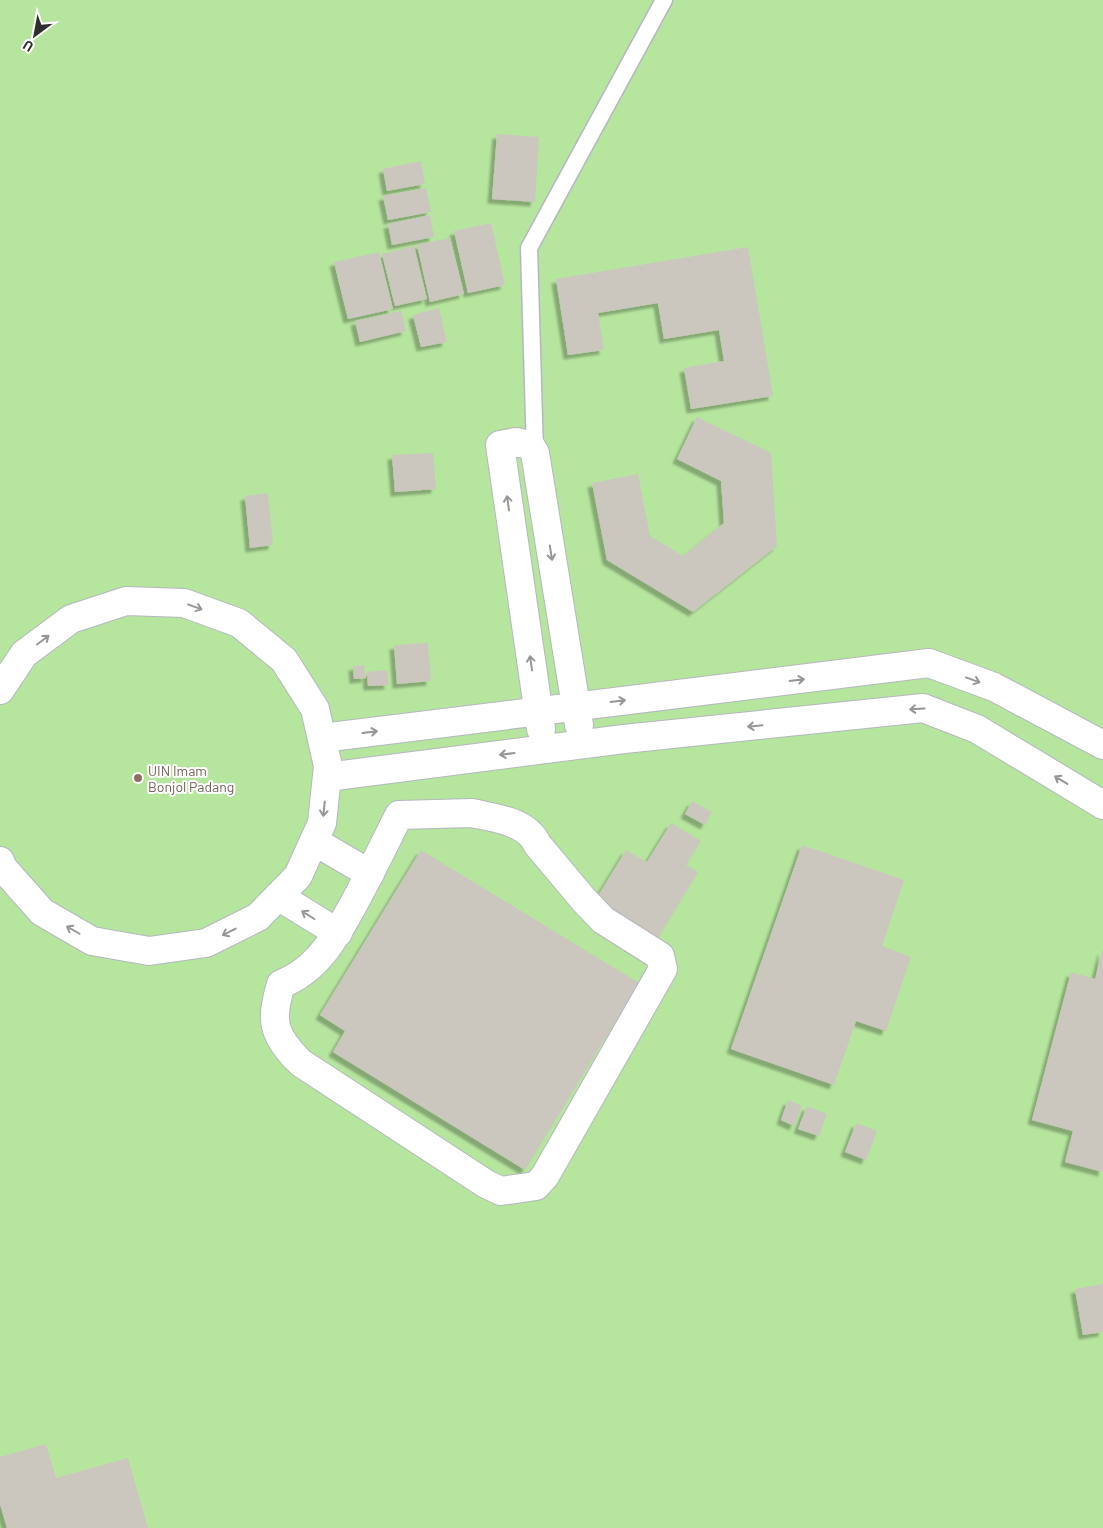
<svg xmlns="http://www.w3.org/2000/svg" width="1103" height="1528" font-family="Barlow,sans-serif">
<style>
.green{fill:#b6e59e}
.building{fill:#cbc7bf;filter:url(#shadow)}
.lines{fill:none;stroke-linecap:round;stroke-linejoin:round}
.service-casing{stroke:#b4b7c1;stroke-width:19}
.minor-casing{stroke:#b4b7c1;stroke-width:30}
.service{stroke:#fff;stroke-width:16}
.minor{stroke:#fff;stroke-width:28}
.oneway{stroke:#969696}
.education-dot{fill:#8d6e63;stroke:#fff;stroke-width:2}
.labels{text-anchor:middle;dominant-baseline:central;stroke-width:4;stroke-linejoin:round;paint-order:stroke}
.education-label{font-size:14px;fill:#785e54;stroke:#fff;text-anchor:start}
</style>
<defs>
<filter id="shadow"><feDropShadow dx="-4.5" dy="4.5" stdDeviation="1" flood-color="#0004"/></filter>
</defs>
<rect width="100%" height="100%" fill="#efe9e1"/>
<!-- green -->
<path class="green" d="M0,0H1103V1528H0Z"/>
<!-- building -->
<path class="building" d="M497,134L539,137L535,202L492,199Z
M421,161L425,184L387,191L383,169Z
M426,188L431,212L388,220L383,196Z
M430,215L434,237L392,245L388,224Z
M491,223L505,285L468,293L454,231Z
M450,238L464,294L430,302L417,245Z
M414,246L427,299L395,306L382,254Z
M748,247L773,396L691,409L684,368L724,361L719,330L664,339L658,303L598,313L604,350L568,355L556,279Z
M379,252L393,309L348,319L334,262Z
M439,308L447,342L421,347L413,315Z
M401,311L406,331L360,342L355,321Z
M697,417L771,453L777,546L693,612L607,560L592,483L638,474L650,536L683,556L724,523L721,481L677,459Z
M433,453L436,489L395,492L392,455Z
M268,493L273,545L250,548L245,496Z
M428,643L431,681L397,684L394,645Z
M364,665L366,678L354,679L353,666Z
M387,670L389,685L368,686L367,672Z
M692,801L712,812L705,825L685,814Z
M671,823L701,841L686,865L698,872L654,945L593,904L626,850L647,862Z
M802,845L904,880L882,946L911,957L886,1031L856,1021L834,1085L731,1049Z
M421,850L639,983L525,1170L333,1052L345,1031L320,1015Z
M1102,951H1103V1172L1065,1162L1073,1131L1032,1120L1071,972L1095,979Z
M788,1100L802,1106L794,1126L781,1120Z
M807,1106L827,1114L819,1136L798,1129Z
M856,1123L877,1131L866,1160L845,1152Z
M1103,1284V1332L1083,1335L1075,1289Z
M46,1444L56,1478L128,1458L148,1528H7L0,1504V1457Z"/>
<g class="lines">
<!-- service casing -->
<g class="service-casing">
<path id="service" d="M535,453L529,248L664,0"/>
</g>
<!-- minor casing -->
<g class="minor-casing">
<path id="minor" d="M0,690L24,654L71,619L126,601L184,603L239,623L284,660L315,709L328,766L322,823L298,876L258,917L206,943L149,951L92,941L42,912L3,868L0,861
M541,729L500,445L516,442L530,445L535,453L579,725
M322,738L929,663L994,687L1103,745
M327,777L624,739L923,708L977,729L1103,805
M472,813C494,818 527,821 537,844L583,899L603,920L660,956L663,969L545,1176L536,1186L501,1191L486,1184L301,1063C290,1053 275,1035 275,1019C274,1007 278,995 281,984C321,969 340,929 359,894C373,868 386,841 399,815Z
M314,841L370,874
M278,896L338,933"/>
</g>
<!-- service -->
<use href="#service" class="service"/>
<!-- minor -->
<use href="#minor" class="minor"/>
</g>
<!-- one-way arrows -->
<defs><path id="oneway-shaft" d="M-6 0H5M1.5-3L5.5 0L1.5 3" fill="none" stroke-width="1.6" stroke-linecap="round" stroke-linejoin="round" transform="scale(1.25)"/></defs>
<g class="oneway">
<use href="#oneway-shaft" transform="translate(508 503) rotate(-98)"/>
<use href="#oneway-shaft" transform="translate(551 553) rotate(81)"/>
<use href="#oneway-shaft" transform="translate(195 607) rotate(20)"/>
<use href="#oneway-shaft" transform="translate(43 640) rotate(-37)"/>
<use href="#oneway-shaft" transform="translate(531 663) rotate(-98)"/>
<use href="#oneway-shaft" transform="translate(797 680) rotate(-7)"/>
<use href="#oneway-shaft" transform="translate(973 680) rotate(20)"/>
<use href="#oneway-shaft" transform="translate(618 701) rotate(-7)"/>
<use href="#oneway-shaft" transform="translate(917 709) rotate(177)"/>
<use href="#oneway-shaft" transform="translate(755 726) rotate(174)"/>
<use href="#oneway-shaft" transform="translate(370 732) rotate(-7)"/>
<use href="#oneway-shaft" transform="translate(507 754) rotate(173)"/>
<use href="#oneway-shaft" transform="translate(1061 780) rotate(-149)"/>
<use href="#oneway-shaft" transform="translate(324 809) rotate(96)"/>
<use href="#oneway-shaft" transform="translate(308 915) rotate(-148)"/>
<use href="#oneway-shaft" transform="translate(73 930) rotate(-150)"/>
<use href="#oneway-shaft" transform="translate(229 932) rotate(153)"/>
</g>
<!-- markers -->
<circle class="education-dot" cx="138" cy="778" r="5"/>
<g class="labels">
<!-- education labels -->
<g class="education-label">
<text x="148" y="770">UIN Imam<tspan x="148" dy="16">Bonjol Padang</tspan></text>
</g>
</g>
<!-- north arrow -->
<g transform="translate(35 35) rotate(212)" stroke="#ffffff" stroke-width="4" paint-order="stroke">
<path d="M0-4L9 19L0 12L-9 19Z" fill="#2e2e2e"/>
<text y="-8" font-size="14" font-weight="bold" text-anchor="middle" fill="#2e2e2e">U</text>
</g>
</svg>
